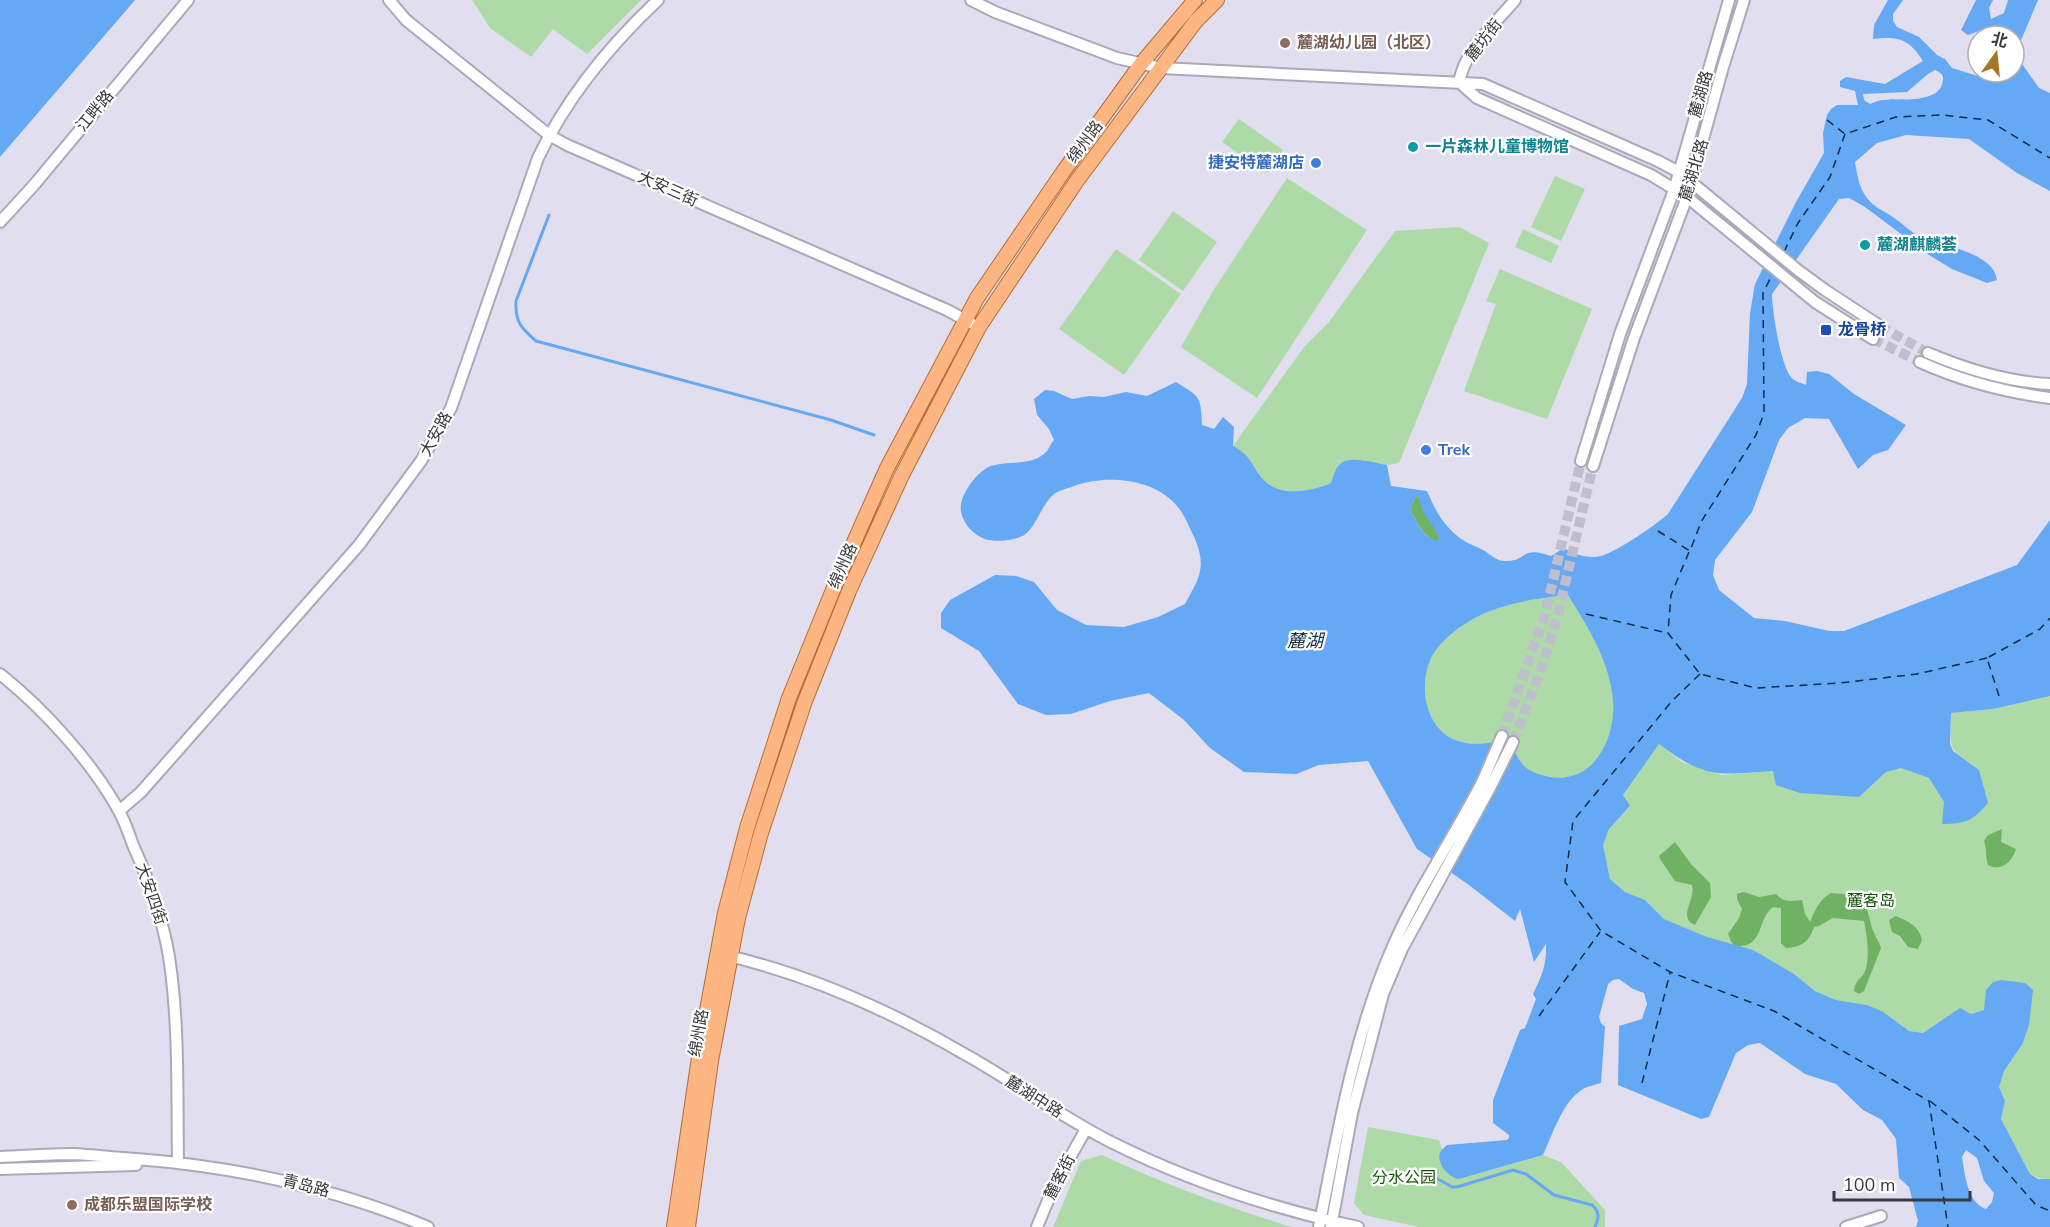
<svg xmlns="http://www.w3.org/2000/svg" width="2050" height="1227" font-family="'Nunito Sans','Noto Sans SC',sans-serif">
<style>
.green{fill:#addaa6}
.forest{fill:#6fb264}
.water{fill:#65a8f3;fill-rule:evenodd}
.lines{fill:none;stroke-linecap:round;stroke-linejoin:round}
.stream{stroke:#65a8f3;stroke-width:3}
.ferry{stroke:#102b49;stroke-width:1.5;stroke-dasharray:8 6;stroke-linecap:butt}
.minor-tunnel{stroke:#bfbecc;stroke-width:10;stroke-dasharray:10 5;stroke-linecap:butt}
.minor-casing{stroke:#aba9b9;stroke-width:14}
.major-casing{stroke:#b76b34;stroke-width:16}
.minor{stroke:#fff;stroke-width:10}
.major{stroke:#fdb682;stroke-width:14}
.education-dot{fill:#8d6e63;stroke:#fff;stroke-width:2}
.culture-dot{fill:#0f9aa8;stroke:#fff;stroke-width:2}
.shop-dot{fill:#3f7fe0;stroke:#fff;stroke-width:2}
.transit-dot{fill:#1a4fb4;stroke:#fff;stroke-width:2}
.labels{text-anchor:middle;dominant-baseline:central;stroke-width:4.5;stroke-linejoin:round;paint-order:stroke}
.street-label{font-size:16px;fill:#39383e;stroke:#fff}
.education-label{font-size:16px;font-weight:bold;fill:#785e54;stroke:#fff;text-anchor:start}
.culture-label{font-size:16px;font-weight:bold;fill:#0d838f;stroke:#fff;text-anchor:start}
.shop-label{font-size:16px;font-weight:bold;fill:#366cbe;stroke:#fff;text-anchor:end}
.transit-label{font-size:16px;font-weight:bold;fill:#164399;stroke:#fff;text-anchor:start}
.park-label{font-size:16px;fill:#115604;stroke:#fff}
.water-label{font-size:18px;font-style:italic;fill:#102b49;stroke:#fff}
</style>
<rect width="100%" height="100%" fill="#e1dfef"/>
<!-- green -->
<path class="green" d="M472,0H641L587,54L553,29L531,57L490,28Z
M1239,119L1283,150L1267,173L1222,142Z
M1555,176L1585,189L1561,241L1531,227Z
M1287,178L1367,230L1257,398L1181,347L1213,291Z
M1173,211L1217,242L1183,291L1139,260Z
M1459,227L1489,243L1399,463L1387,465L1363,460L1339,464L1331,483C1310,492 1277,498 1261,477C1250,462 1251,456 1233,446L1304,347L1329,322L1395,231Z
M1523,229L1559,246L1551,263L1515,247Z
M1116,249L1181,294L1124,375L1059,329Z
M1500,269L1592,309L1547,419L1464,391L1496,304L1486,301Z
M1568,595C1588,628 1609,659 1613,700C1616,737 1595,784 1550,777C1542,775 1532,773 1525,767C1518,760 1513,748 1508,740C1491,742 1474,747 1458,741C1425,730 1418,686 1431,658C1436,647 1448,636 1459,628C1490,605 1530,599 1568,595Z
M2050,696V1179C2042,1180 2037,1178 2030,1174L2001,1119L2005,1102L1999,1087L2004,1071L2022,1045L1986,990L1985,1010L1971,1014L1960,1009L1923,1033L1909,1031L1882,1011L1867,1005L1836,1000L1815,991L1794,974L1664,919L1645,900L1625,892L1610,879L1603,845L1609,829L1630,807L1623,795L1659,744L1682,762L1722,775L1773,771L1859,797L1886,772L1901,768L1929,778L1944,802L1979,770C1946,746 1951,753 1951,713L1993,709Z
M1368,1127L1439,1140L1448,1168L1459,1179L1543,1155L1561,1162L1605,1210V1227H1419L1364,1215L1354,1203Z
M1102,1155C1164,1184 1226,1207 1292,1227H1053L1081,1161Z"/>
<!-- forest -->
<path class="forest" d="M1416,496L1420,499C1423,517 1434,521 1439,538L1437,542C1422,535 1417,523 1410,509Z
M1470,571L1483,576L1498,573L1504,575V579C1494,591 1479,585 1469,577Z
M2002,829L2001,842L2016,849C2012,862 2001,872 1988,865C1985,856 1987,848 1984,841L1988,835Z
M1675,842L1691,864L1710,883L1711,897L1695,925C1677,917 1696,900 1692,885L1675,881L1660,859L1659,856Z
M1744,892L1759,897L1776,894C1784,903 1791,901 1802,900L1805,914L1810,922C1815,910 1819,900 1831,893C1859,895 1866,897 1871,925C1873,933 1879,941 1881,948L1864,991L1859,994L1854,991C1855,982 1858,981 1863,975C1871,964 1867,934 1864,921L1833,918L1819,926L1814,927C1809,942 1802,947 1786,948L1781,943V908L1773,907C1758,918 1763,945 1741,946C1738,946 1734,946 1732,943C1730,941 1730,937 1728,934L1739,918L1742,909L1737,899V894Z
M1896,916C1908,921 1920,927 1922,940L1918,949L1908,947L1900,936L1892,932L1889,920Z"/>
<!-- water -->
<path class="water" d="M0,0H135L0,157Z
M1888,0H1903L1893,14V21L1897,27L1919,37L1937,55L1945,59L1952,68L1981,77L1982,72H2014V36H1990L1987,28L1968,35L1961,30L1976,0H1993L1989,8L1991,19L2004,13L2008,0H2038L2019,45L2020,61L2039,88L2050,93V191L2017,173L1969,139L1906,135L1877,143L1855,162C1857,174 1859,188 1867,198C1874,208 1887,212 1897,220C1905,226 1913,234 1924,238C1944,246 1994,253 1997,280L1987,283L1952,269L1929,255L1865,207L1849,198L1839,199L1772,294C1772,310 1781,370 1793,379C1796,382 1802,383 1806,385L1807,372L1817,371L1829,374L1854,394L1906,425L1888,450L1873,455L1858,469L1829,419L1805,418L1788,428L1779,440L1752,512L1715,560L1713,575L1719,590L1754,618L1785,621L1829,631H1844L2017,565L2050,520V696L1993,709L1951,713L1950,744L1953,751L1979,770L1988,803C1973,821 1965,824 1942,824L1944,802L1929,778L1901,768L1886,772L1859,797L1800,793L1776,785L1773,771C1718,775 1705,779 1659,744L1623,795L1630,806L1609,829L1603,845L1610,879L1625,892L1645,900L1664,919L1707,937L1753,950L1794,974L1815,991L1836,1000L1867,1005L1882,1011L1909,1031L1923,1033L1960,1008L1971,1014L1984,1010L1986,990L1993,982L2001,980L2025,983L2033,990L2029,1025L2022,1045L2004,1071L1999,1087L2005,1101L2001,1119L2030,1174L2038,1179H2050V1227H1916L1918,1221L1909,1187L1899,1178L1896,1139L1882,1120L1863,1110L1836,1084L1805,1074L1760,1043L1748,1045L1736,1053L1709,1117L1701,1119L1618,1085L1619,1026L1642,1019L1647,1004L1644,993L1633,989L1619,979L1613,980L1608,984L1599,1017L1601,1023L1605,1027L1601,1083C1595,1085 1588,1086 1583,1089C1562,1102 1553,1134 1543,1155L1459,1179C1449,1178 1436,1163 1440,1153C1442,1149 1445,1147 1447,1145L1507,1140L1509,1138V1135L1493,1123V1100L1520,1030L1525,1028L1536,999L1533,994C1542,976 1547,963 1546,944L1534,962L1520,909L1515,921L1469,885L1417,849L1368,761L1319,765L1296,774L1244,772L1210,748L1184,720L1149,693L1110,701L1071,714L1046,715L1018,704L979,651L941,628V613L950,600L995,575L1016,576L1034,582L1057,610L1086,625L1124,627L1158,617L1185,604C1190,594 1198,582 1200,571C1204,553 1193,535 1186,520C1167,479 1111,473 1074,486C1067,489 1058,490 1053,495C1041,505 1034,533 1020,537C1012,540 997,542 989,540C972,537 956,516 962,500C966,488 978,471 991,466C1008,460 1033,467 1047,451C1049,448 1051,443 1054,440L1049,429L1037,415L1034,399L1045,390L1054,391L1072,399L1089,396L1104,397L1126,392L1147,396L1176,382C1200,397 1201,396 1202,425L1214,429L1223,417L1234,427L1233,446C1251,456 1250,462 1261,477C1277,498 1310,492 1331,483C1333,478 1335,469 1339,465C1348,454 1376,463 1387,465L1391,486L1427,491C1436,512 1445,529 1466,542C1471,545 1478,547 1483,550C1492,555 1496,562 1507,561C1527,561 1521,545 1551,556L1564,548C1575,555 1591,560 1604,555C1622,548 1653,527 1668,514L1742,398L1747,384L1750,313L1755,284L1796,202L1824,153L1823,133L1827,115L1831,109L1837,105H1858L1855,91L1840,87V81L1846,77L1885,84L1923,61C1909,39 1899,36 1873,39L1874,25ZM1935,70C1940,72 1944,75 1943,80C1941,105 1898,98 1884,100C1879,100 1875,102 1870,104L1864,100L1863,94L1907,92L1928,74ZM1416,496L1420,499C1420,515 1434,523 1439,538L1437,541C1422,536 1417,523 1410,509ZM1568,595C1588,628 1609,659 1613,700C1616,737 1595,784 1550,777C1542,775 1532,773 1525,767C1518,760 1513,748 1508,740C1491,742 1474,747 1458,741C1425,730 1418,686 1431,658C1436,647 1448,636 1459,628C1490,605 1530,599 1568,595ZM1966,1150L1977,1158L1984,1181L1994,1193L1992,1202L1986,1209C1967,1202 1965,1175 1962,1157Z"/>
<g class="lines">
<!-- stream -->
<path class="stream" d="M549,215L516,301C515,322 521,328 536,341L831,420L874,435
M1436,1178L1452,1187H1457L1513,1170L1526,1174L1554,1195L1592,1205C1600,1212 1599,1218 1595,1227"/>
<!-- ferry -->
<path class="ferry" d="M1827,120L1845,134L1896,117L1942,115L1988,120L2050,158
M1784,252L1798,223L1830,177L1845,134
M1658,531L1690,551L1701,522L1756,435L1764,413L1763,293L1772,275
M1689,552L1671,595L1668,633L1700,674L1756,688L1840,683L1917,674L1987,658
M1586,614L1667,633
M1700,674L1672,701L1573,821L1565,882L1601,931L1670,972L1774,1011L1929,1101L1948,1227
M1999,696L1987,658L2040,629L2050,618
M1539,1016L1600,932
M1642,1083L1670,973
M1930,1101L1979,1140L2036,1205L2050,1211"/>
<!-- minor-tunnel -->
<path class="minor-tunnel" d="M1880,326L1928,353
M1873,339L1920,362
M1502,736L1545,615L1581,461
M1513,742L1539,675L1557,618L1593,466"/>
<!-- minor casing -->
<g class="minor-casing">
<path id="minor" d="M389,0L406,20L549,135L567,145L947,310L971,323
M971,0L995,12L1117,58L1161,68L1483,84L1658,161L1679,172L1799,271L1825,290L1880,326
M1459,83C1464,50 1495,24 1515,0
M1460,83L1477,98L1651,175L1687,197L1815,302L1873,339
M0,222L34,185L188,0
M1928,353C1968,370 2007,382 2050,384
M1920,362C1962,381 2004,392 2050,398
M1581,461L1620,334L1674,190L1729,0
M1593,466L1634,338L1687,197L1723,67L1744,0
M0,674C44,709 92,762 119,811C125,822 129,834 133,845C151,885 166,927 171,971C179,1034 177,1099 178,1162
M119,811L141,792L359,545L421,461L451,408L538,158C567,97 609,46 658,0
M725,955C810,975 893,1012 968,1056C1016,1083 1060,1116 1109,1141C1188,1181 1271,1208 1358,1227
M0,1157C24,1156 49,1154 73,1154C94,1155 116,1158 137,1159C237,1167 335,1188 428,1227
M0,1169L136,1165
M1037,1227L1054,1186L1086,1129
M1319,1227C1338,1132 1354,1035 1393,946C1418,889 1454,837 1482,782C1489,767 1495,751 1502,736
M1331,1227L1352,1113L1383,994L1402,949L1491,786L1513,742
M1846,1227L1881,1216"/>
</g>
<!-- major casing -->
<g class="major-casing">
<path id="major" d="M674,1227L702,1037L725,913L747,828L789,698L835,585L887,468L977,298L1063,172L1141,64L1195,0
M688,1227L711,1061L738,918L761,833L805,701L849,591L902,475L979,327L1076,182L1196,21L1217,0"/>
</g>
<!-- minor -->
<use href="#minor" class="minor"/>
<!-- major -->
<use href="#major" class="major"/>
</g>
<!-- markers -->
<g class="education-dot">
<circle cx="1285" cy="43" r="6"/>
<circle cx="72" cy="1205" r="6"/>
</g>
<g class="culture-dot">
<circle cx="1413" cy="147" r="6"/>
<circle cx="1865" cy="245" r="6"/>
</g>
<g class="shop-dot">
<circle cx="1316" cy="163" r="6"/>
<circle cx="1426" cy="450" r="6"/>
</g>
<rect class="transit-dot" x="1820" y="324" width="12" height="12" rx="3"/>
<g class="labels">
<!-- street labels -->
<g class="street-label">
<text transform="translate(1484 40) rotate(-52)">麓坊街</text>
<text transform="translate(1701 94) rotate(-74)">麓湖路</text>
<text transform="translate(95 111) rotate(-50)">江畔路</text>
<text transform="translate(1085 142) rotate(-53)">绵州路</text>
<text transform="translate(1694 170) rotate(-73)">麓湖北路</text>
<text transform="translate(668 189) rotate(24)">大安三街</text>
<text transform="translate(436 434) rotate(-61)">大安路</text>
<text transform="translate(843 566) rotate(-66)">绵州路</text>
<text transform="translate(151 894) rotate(71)">大安四街</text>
<text transform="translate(699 1033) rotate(-80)">绵州路</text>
<text transform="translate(1034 1097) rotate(32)">麓湖中路</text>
<text transform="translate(1060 1177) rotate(-63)">麓客街</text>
<text transform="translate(306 1186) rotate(14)">青岛路</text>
</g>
<!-- education labels -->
<g class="education-label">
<text x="1297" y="43">麓湖幼儿园（北区）</text>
<text x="84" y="1205">成都乐盟国际学校</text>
</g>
<!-- culture labels -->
<g class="culture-label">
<text x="1425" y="147">一片森林儿童博物馆</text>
<text x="1877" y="245">麓湖麒麟荟</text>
</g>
<!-- shop labels -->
<g class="shop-label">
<text x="1304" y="163">捷安特麓湖店</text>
<text x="1438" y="450" text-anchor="start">Trek</text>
</g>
<!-- transit labels -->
<g class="transit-label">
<text x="1838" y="330">龙骨桥</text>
</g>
<!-- park labels -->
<g class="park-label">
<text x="1871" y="901">麓客岛</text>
<text x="1404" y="1178">分水公园</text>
</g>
<!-- water labels -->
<g class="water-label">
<text x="1305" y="641">麓湖</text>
</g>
</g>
<!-- north arrow -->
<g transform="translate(1996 54) rotate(15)"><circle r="28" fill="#ffffff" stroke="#b0afb2" stroke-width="1.5"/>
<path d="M0-4.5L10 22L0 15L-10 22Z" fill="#a37628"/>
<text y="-9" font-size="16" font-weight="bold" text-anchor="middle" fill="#39383e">北</text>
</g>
<!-- scale -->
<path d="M1834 1191v9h136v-9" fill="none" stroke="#39383e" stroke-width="3"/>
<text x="1843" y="1191" font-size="18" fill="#39383e" stroke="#ffffff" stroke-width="4.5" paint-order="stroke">100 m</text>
</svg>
